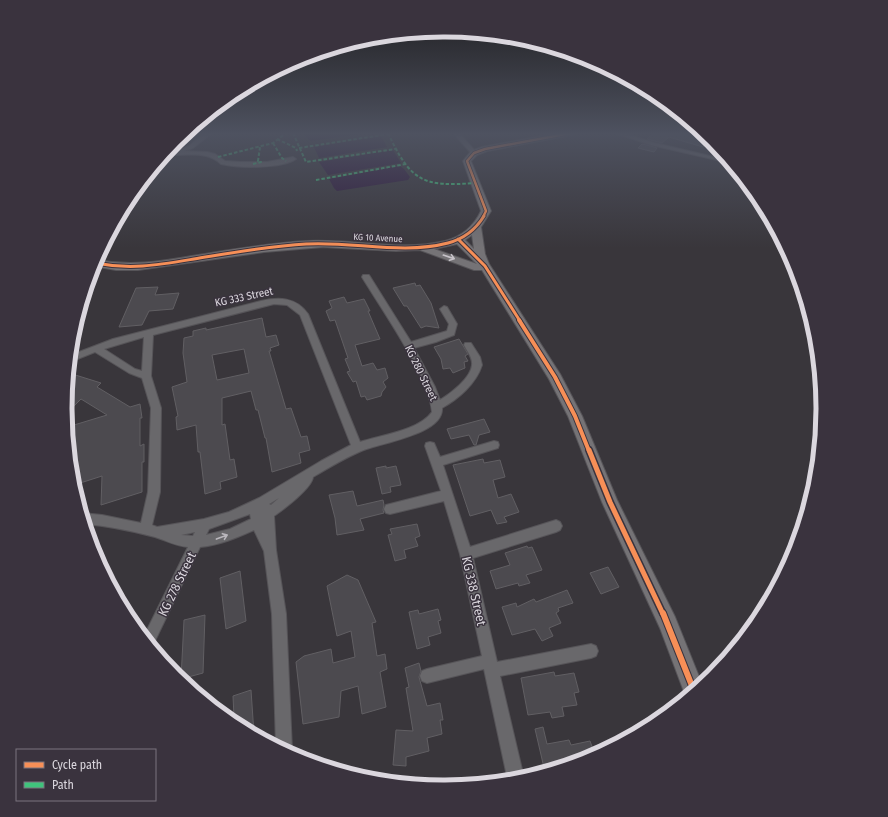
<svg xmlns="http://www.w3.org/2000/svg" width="888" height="817" font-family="'Fira Sans Condensed',sans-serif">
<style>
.water{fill:#2d163b}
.building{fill:#4c4a4f;stroke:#615f63;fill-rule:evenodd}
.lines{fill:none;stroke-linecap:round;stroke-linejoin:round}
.street-casing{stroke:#565458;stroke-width:2}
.secondary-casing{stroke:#565458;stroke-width:2}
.street{fill:#69686b;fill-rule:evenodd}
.secondary{fill:#757376;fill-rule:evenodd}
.quiet{stroke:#40c37c;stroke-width:2;stroke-dasharray:3.5 2;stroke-linecap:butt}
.cycleway-far4-casing{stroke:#3a333e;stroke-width:4}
.cycleway-far3-casing{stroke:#3a333e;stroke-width:5}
.cycleway-far2-casing{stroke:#3a333e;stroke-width:6}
.cycleway-far1-casing{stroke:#3a333e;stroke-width:8}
.cycleway-casing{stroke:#3a333e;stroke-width:8}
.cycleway-far4{stroke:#f78f57;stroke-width:2.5}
.cycleway-far3{stroke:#f78f57;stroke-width:3}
.cycleway-far2{stroke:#f78f57;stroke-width:4}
.cycleway-far1{stroke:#f78f57;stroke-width:5}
.cycleway{stroke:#f78f57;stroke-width:6}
.oneway{stroke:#c7c3c9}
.oneway2{stroke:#b9b6bc}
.labels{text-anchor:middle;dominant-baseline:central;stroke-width:3;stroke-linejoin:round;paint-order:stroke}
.far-street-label{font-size:9px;fill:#dbd7de;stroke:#3a333e}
.street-label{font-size:11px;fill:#dbd7de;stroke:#3a333e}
.near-street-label{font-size:13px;fill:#dbd7de;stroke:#3a333e}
.rim{fill:none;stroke:#dbd7de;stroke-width:5}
</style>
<rect width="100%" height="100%" fill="#39363b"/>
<!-- water -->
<path class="water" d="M304,133H366L311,141L307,138Z
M381,136L387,147L319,158L314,147Z
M393,150L401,163L328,175L319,162Z
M400,166L404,169L410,177L408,180L337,191L334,188L329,179Z"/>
<!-- building -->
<path class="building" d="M653,133H702L711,140L703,147L669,137L662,143L647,139Z
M642,144L651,146L657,148L654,152L638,148Z
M415,283L416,286L420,285L431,303L439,328L426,326L421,328L407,306H404L393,288Z
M158,287L155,295L179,293L173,309L149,311L142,325L119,327L136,288Z
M344,297L347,303L364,299L370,311H368L380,339L355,345L362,366L373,363L377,370L385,368L388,378L383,382L386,387L382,392L381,396L367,400L365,396L361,397L356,381L353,382L347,372L350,371L345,359L348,358L335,320L330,321L326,311L332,308L329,301Z
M262,318L266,337L276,335L279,345L270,348L271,351H269L286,409L291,408L301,437L307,436L310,450L299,453L301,463L272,472L266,438H265L258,410H256L251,391L222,398V425L225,424L230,460L234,459L237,477L220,482L221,489L205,494L200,452H198L196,425L177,430L176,417L178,416L172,387L187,382L183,353L184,338L193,336V331L206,328V330ZM244,349L249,373L217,380L212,355Z
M459,339L468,354L465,356L468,361L464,362L465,368L453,373L450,368L443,369L441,359L434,347Z
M69,373L101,383L97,387L130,407L140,404L142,418H140V446L144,444V462H142V492L101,505L102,476L74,485L72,463L74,439L71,440L74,425L107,415L81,399L66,414Z
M484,419L490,432L479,435L476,445H474L469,435L451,439L447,429Z
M483,459L484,463L500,460L505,477L493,480L498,498L511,494L519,512L504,517L507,522L497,524L491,510L470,516L453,465Z
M386,466V468L396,466L401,485L390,487L391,492L382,494L376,468Z
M353,491L357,506L383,500L384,505L383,510L384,513L360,519L364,530L337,535L335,518L329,495Z
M417,524L420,536L415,538L418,546L404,550L406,558L395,561L388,535L392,534L390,529Z
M527,546L528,548L532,547L542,570L526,575L530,583L519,586L518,583L496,589L490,571L510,565L505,553Z
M608,567L619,587L601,594L590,573Z
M240,571L246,621L226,629L220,578Z
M347,575L358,580L376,622L372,623L377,656L385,654L387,669L380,672L386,707L362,714L358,686L341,691L339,717L303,724L296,662L304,656L331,649L333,663L355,657L351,631L337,636L327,586Z
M567,590L573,603L558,608L559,611L556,613L561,623L549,628L553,636L542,641L535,629L512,635L502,607L516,603L517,607L534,599L536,602Z
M438,609L441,620L438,621L441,633L428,637L430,645L417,649L409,612L418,610L419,614Z
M205,615L203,673L181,679L184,620Z
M419,663L421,671L419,677L427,706L440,703L443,720H440L442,734L427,738L429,751L406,757V766L393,765L396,730L413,731L406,688L409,687L405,668Z
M554,672L555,676L574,673L579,692L574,693L577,705L562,707L564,716L552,718L550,712L528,715L521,678Z
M251,690L254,734L229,719L234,717L233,696Z
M543,727L547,744L569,740L571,745L590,741L595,755L545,772L535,729Z"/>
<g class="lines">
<!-- street casing -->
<g class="street-casing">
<path id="street" d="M205,133H212L193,148L184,151L207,152L215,154L225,161L241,162H267L293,157L296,159C281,169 239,168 221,164C208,151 189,155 172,155L169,153L189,146Z
M453,133H459L476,152V154H472Z
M615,133H624L655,143L727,160L730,163L651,145Z
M363,275H369L411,342L447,331L449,324L440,309L444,306L447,307L457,324L454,335L436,342L414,348L435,387L440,400C450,394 471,378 472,365C473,358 467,351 464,345L465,343H471L480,357L482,365C476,384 458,399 442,408C444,435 377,443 359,452C343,459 328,468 313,477C312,488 284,509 274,516L276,550L286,614L292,750L290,753L276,746L272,614L264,551L254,530C236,538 220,545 200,547L152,647L144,636L188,547C176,546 167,541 155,537C132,531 109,526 85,524L82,513L102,515L141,523L148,492L151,408L142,378L129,373L95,352L70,362L71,355L113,339L261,301C279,297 296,297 308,314L360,442C381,435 418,431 432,412C429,376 382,310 362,277ZM274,304L287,305L300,315L351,445L321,461L259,498L229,512L204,519L157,527L152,525L160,492L161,408L151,376L153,335ZM144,337L142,371L135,369L104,349ZM279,498L271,505L269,504ZM250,514L251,519L230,529L206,535L209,529ZM195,532L193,536L181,535Z
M494,441L498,442L499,445L498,448L443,465L470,547L556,520L560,522L562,526L560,530L556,532L473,558L497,662L591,644L596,646L598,651L596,656L591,658L500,676L524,778L508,781L484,669L427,683L422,681L420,676L422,671L427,669L482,656L460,554L444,501L390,514L386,513L384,509L386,505L390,504L441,491L425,446L426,443L430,442L434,443L440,457Z"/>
</g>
<!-- secondary casing -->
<g class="secondary-casing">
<path id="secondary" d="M558,133H575L571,135L487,151L477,155L471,161L491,211L481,227L485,254L489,264L560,374L582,416L617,500L675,617L702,684L686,697L660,628L602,502L568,416L549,379L482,270H474L420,250L396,251L323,247L264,252L138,270H116L94,266L96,260C130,266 159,262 192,256C230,250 268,243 306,241C352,238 400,252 445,241C461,237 474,226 481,211L463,161L471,151L482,147ZM472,235L474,249L465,240ZM457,244L477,264L434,249Z"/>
</g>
<!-- street -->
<use href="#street" class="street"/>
<!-- secondary -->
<use href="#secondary" class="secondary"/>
<!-- quiet -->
<path class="quiet" d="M293,133L306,162L395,149
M388,133C411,182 423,187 475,183
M277,139L296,148L297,151
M273,143L282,158L286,161
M299,148L388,134
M218,157L273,143L286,133
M253,164L261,162L258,161L260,147
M316,180L406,164"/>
<!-- cycleway-far4 casing -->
<g class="cycleway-far4-casing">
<path id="cycleway-far4" d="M483,217L486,211L467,161L474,153L485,149L571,133"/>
</g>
<!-- cycleway-far3 casing -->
<g class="cycleway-far3-casing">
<path id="cycleway-far3" d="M458,239L485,266L520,321
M95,263C131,270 158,265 194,259C231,253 269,246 306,244C353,241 402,255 448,243C463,239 476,229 484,216"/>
</g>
<!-- cycleway-far2 casing -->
<g class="cycleway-far2-casing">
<path id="cycleway-far2" d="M519,320L555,377L575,416L589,451"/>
</g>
<!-- cycleway-far1 casing -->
<g class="cycleway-far1-casing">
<path id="cycleway-far1" d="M589,450L610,502L663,614"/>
</g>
<!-- cycleway casing -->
<g class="cycleway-casing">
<path id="cycleway" d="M663,613L694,691"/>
</g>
<!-- cycleway-far4 -->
<use href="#cycleway-far4" class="cycleway-far4"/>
<!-- cycleway-far3 -->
<use href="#cycleway-far3" class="cycleway-far3"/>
<!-- cycleway-far2 -->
<use href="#cycleway-far2" class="cycleway-far2"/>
<!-- cycleway-far1 -->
<use href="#cycleway-far1" class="cycleway-far1"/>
<!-- cycleway -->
<use href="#cycleway" class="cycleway"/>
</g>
<!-- one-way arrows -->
<defs><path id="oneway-shaft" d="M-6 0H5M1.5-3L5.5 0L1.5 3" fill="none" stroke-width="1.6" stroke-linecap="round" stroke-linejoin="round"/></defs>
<use class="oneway" href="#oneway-shaft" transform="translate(449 257) rotate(19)"/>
<use class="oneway2" href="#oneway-shaft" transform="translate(222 537) rotate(-20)"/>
<!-- sky -->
<linearGradient id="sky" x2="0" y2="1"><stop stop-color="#1f1e20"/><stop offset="0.54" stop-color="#4e5260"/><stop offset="1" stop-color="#4e5260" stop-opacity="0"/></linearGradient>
<rect width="888" height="248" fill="url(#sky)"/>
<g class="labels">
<!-- far-street labels -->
<g class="far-street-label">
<text transform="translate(378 238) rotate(3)">KG 10 Avenue</text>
</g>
<!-- street labels -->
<g class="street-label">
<text transform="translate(244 297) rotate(-12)">KG 333 Street</text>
<text transform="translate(421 373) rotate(64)">KG 280 Street</text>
</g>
<!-- near-street labels -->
<g class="near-street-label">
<text transform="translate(177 584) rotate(-64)">KG 278 Street</text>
<text transform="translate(474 591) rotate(77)">KG 338 Street</text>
</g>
</g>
<!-- crop -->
<path d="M0 0H888V817H0ZM443 37H445A371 371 0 0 1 816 408V409A371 371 0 0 1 445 780H443A371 371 0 0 1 72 409V408A371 371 0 0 1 443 37Z" fill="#3a333e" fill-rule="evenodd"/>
<path class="rim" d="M443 37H445A371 371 0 0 1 816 408V409A371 371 0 0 1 445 780H443A371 371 0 0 1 72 409V408A371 371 0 0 1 443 37Z"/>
<!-- legend -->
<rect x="16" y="749" width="140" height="52" fill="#3a333e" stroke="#7a757e"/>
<rect x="24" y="762" width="20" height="6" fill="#f78f57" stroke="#7a757e"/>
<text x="52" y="769" font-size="12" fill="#dbd7de">Cycle path</text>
<rect x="24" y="782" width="20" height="6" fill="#40c37c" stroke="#7a757e"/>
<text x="52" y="789" font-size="12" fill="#dbd7de">Path</text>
</svg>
